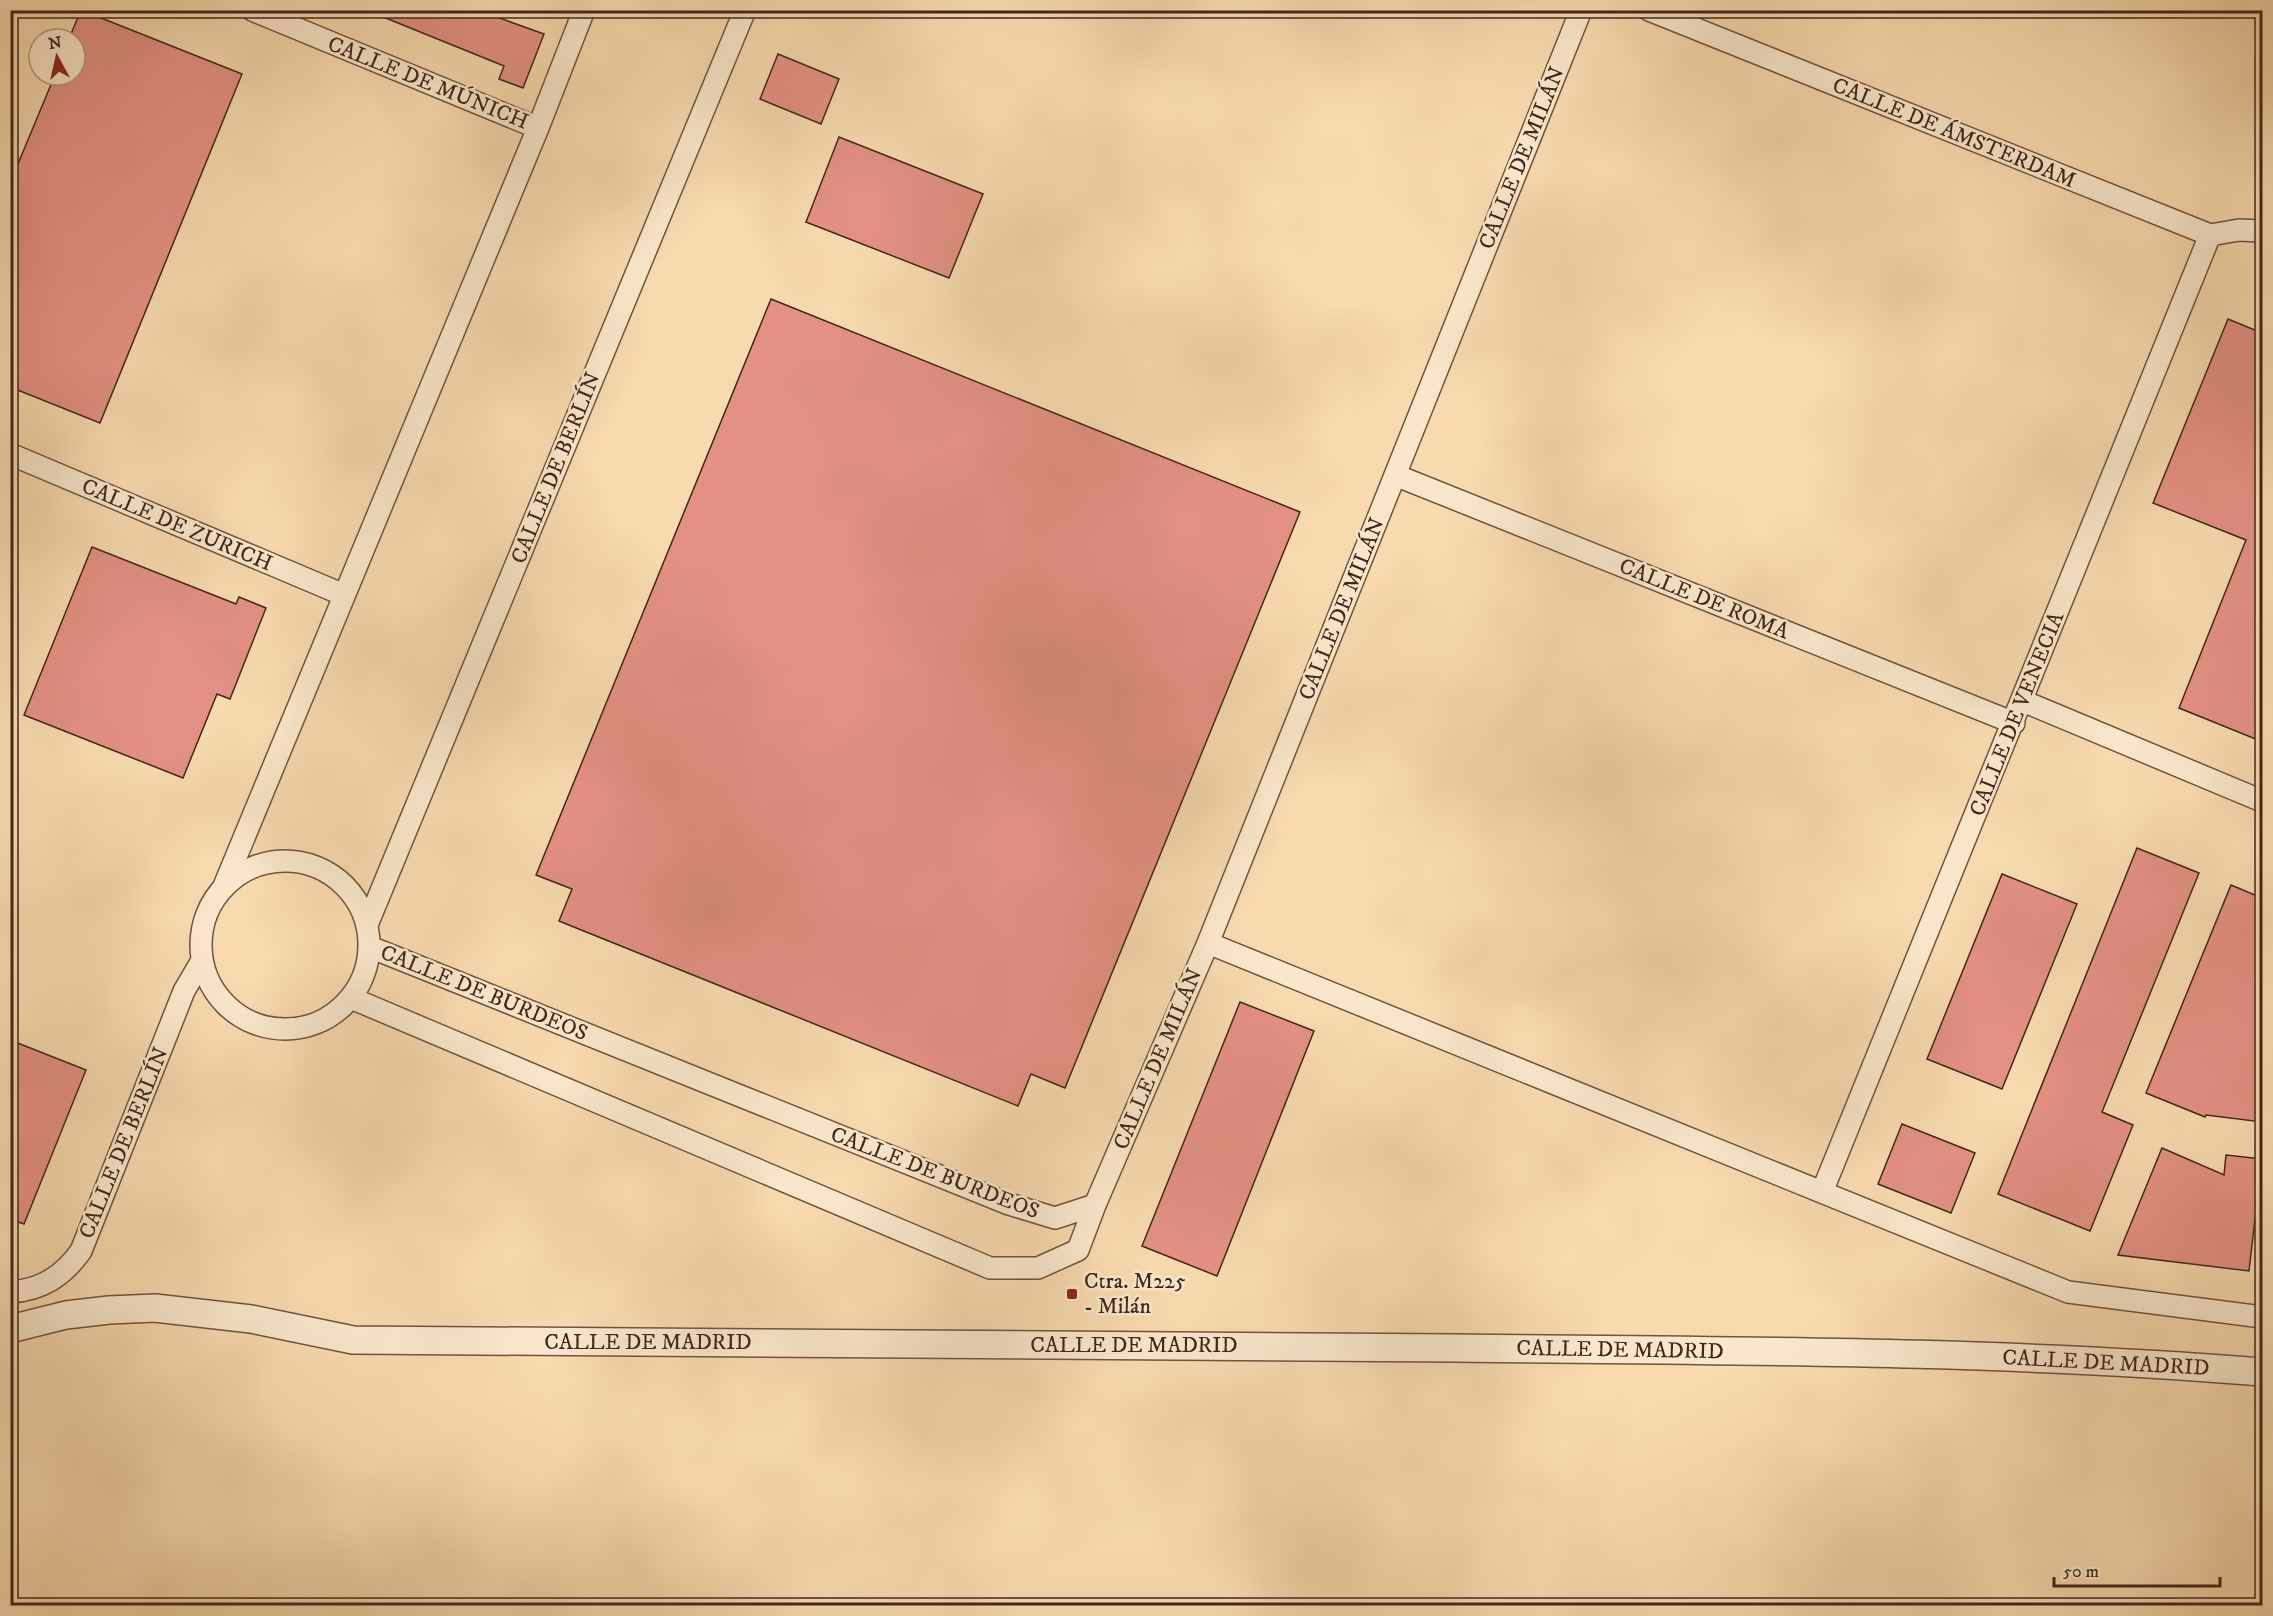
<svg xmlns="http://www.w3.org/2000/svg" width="2273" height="1616" font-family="'IM FELL DW Pica',serif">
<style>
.building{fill:#e39184;stroke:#412719;stroke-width:1.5}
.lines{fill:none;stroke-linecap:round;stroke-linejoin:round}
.minor-casing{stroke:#6f543e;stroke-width:24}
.tertiary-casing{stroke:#6f543e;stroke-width:30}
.minor{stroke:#fae7cb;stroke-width:21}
.tertiary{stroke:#fae7cb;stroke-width:27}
.poi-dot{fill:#8f2418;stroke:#fae7cb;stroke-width:2}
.labels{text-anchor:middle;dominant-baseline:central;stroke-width:5;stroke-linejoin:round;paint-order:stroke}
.street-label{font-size:22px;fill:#412719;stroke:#fae7cb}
.poi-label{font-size:22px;fill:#412719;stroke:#fae7cb;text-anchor:start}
</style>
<rect width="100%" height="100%" fill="#f8daaf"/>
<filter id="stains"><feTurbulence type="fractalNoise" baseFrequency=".00333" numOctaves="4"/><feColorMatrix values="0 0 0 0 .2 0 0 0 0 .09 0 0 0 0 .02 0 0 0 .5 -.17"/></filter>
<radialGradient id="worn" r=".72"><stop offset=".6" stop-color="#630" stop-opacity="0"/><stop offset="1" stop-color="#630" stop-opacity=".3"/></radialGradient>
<!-- building -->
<path class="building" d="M81,10L242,74L100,423L10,387V183L55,75H75V39H69Z
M366,10H493L491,15L544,34L523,88L499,79L504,66Z
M778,54L839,79L821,124L760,99Z
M839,137L983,194L949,278L806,222Z
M771,299L1300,512L1065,1088L1031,1074L1018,1106L559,921L572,889L536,875Z
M2228,319L2262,333V728L2258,740L2179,708L2246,540L2153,503Z
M92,547L236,604L239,597L266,608L230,699L217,694L183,778L24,715Z
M2137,848L2199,873L2102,1112L2133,1125L2090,1231L1998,1194Z
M2002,874L2077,904L2002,1089L1927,1059Z
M2231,885L2262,898V1122L2206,1115L2205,1117L2146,1093Z
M1240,1002L1314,1031L1217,1276L1142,1246Z
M10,1040L86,1070L24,1224L10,1219Z
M1902,1124L1975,1153L1951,1213L1878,1184Z
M2162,1148L2224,1175L2226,1155L2262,1159L2249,1271L2118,1255Z"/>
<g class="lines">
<!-- minor casing -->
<g class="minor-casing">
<path id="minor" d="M252,10L538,128
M1649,10L2210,235L2239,230L2262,231
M10,454L344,595
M1395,475L2014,723
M2023,701L2262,801
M201 945a84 84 0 1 1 168 0a84 84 0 1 1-168 0Z
M224,886L538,128L584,10
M367,925L745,10
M1208,943L2068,1292L2262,1317
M370,947L1009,1204L1055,1218L1095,1205
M351,998L990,1268H1038L1078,1250L1095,1205L1208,943L1581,10
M1822,1192L2210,235
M10,1292C42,1290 63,1276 81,1251L184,991L201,962"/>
</g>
<!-- tertiary casing -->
<g class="tertiary-casing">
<path id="tertiary" d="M10,1329L66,1315L109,1310L155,1308L251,1319L353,1340C721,1342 1089,1344 1457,1348C1725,1351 1994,1350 2262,1372"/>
</g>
<!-- minor -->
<use href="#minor" class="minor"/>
<!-- tertiary -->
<use href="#tertiary" class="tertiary"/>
</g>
<!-- markers -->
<rect class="poi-dot" x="1066" y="1288" width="12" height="12" rx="3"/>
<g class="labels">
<!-- street labels -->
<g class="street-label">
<text transform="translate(428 83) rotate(22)">CALLE DE MÚNICH</text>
<text transform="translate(1954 133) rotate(22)">CALLE DE ÁMSTERDAM</text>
<text transform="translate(1522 158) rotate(-68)">CALLE DE MILÁN</text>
<text transform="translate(556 468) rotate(-68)">CALLE DE BERLÍN</text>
<text transform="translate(177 525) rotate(23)">CALLE DE ZURICH</text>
<text transform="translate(1704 599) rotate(22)">CALLE DE ROMA</text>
<text transform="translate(1342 609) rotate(-68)">CALLE DE MILÁN</text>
<text transform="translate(2017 714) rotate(-68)">CALLE DE VENECIA</text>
<text transform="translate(484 993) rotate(22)">CALLE DE BURDEOS</text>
<text transform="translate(1158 1059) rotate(-67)">CALLE DE MILÁN</text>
<text transform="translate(124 1143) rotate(-68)">CALLE DE BERLÍN</text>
<text transform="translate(935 1173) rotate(21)">CALLE DE BURDEOS</text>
<text x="648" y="1342">CALLE DE MADRID</text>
<text x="1134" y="1345">CALLE DE MADRID</text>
<text transform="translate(1620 1350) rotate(1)">CALLE DE MADRID</text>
<text transform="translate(2106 1363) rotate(3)">CALLE DE MADRID</text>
</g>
<!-- poi labels -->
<g class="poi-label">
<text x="1084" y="1281">Ctra. M225<tspan x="1084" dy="25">- Milán</tspan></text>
</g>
</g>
<!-- margin -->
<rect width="2273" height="1616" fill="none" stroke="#f8daaf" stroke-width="36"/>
<rect x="12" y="12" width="2249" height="1592" fill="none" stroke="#412719" stroke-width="3"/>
<rect x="18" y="18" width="2237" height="1580" fill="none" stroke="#412719" stroke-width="1.5"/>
<!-- north arrow -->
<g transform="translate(57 57) rotate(352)"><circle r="28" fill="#fae7cb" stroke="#b09a84" stroke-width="1.5"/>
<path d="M0-4.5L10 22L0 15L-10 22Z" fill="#8f2418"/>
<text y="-9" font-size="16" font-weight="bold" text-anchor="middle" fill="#412719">N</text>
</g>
<!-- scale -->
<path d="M2054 1577v9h166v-9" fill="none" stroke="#412719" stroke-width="3"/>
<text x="2063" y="1577" font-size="18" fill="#412719" stroke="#fae7cb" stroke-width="4.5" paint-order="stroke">50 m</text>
<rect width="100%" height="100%" filter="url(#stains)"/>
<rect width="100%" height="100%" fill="url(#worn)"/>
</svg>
